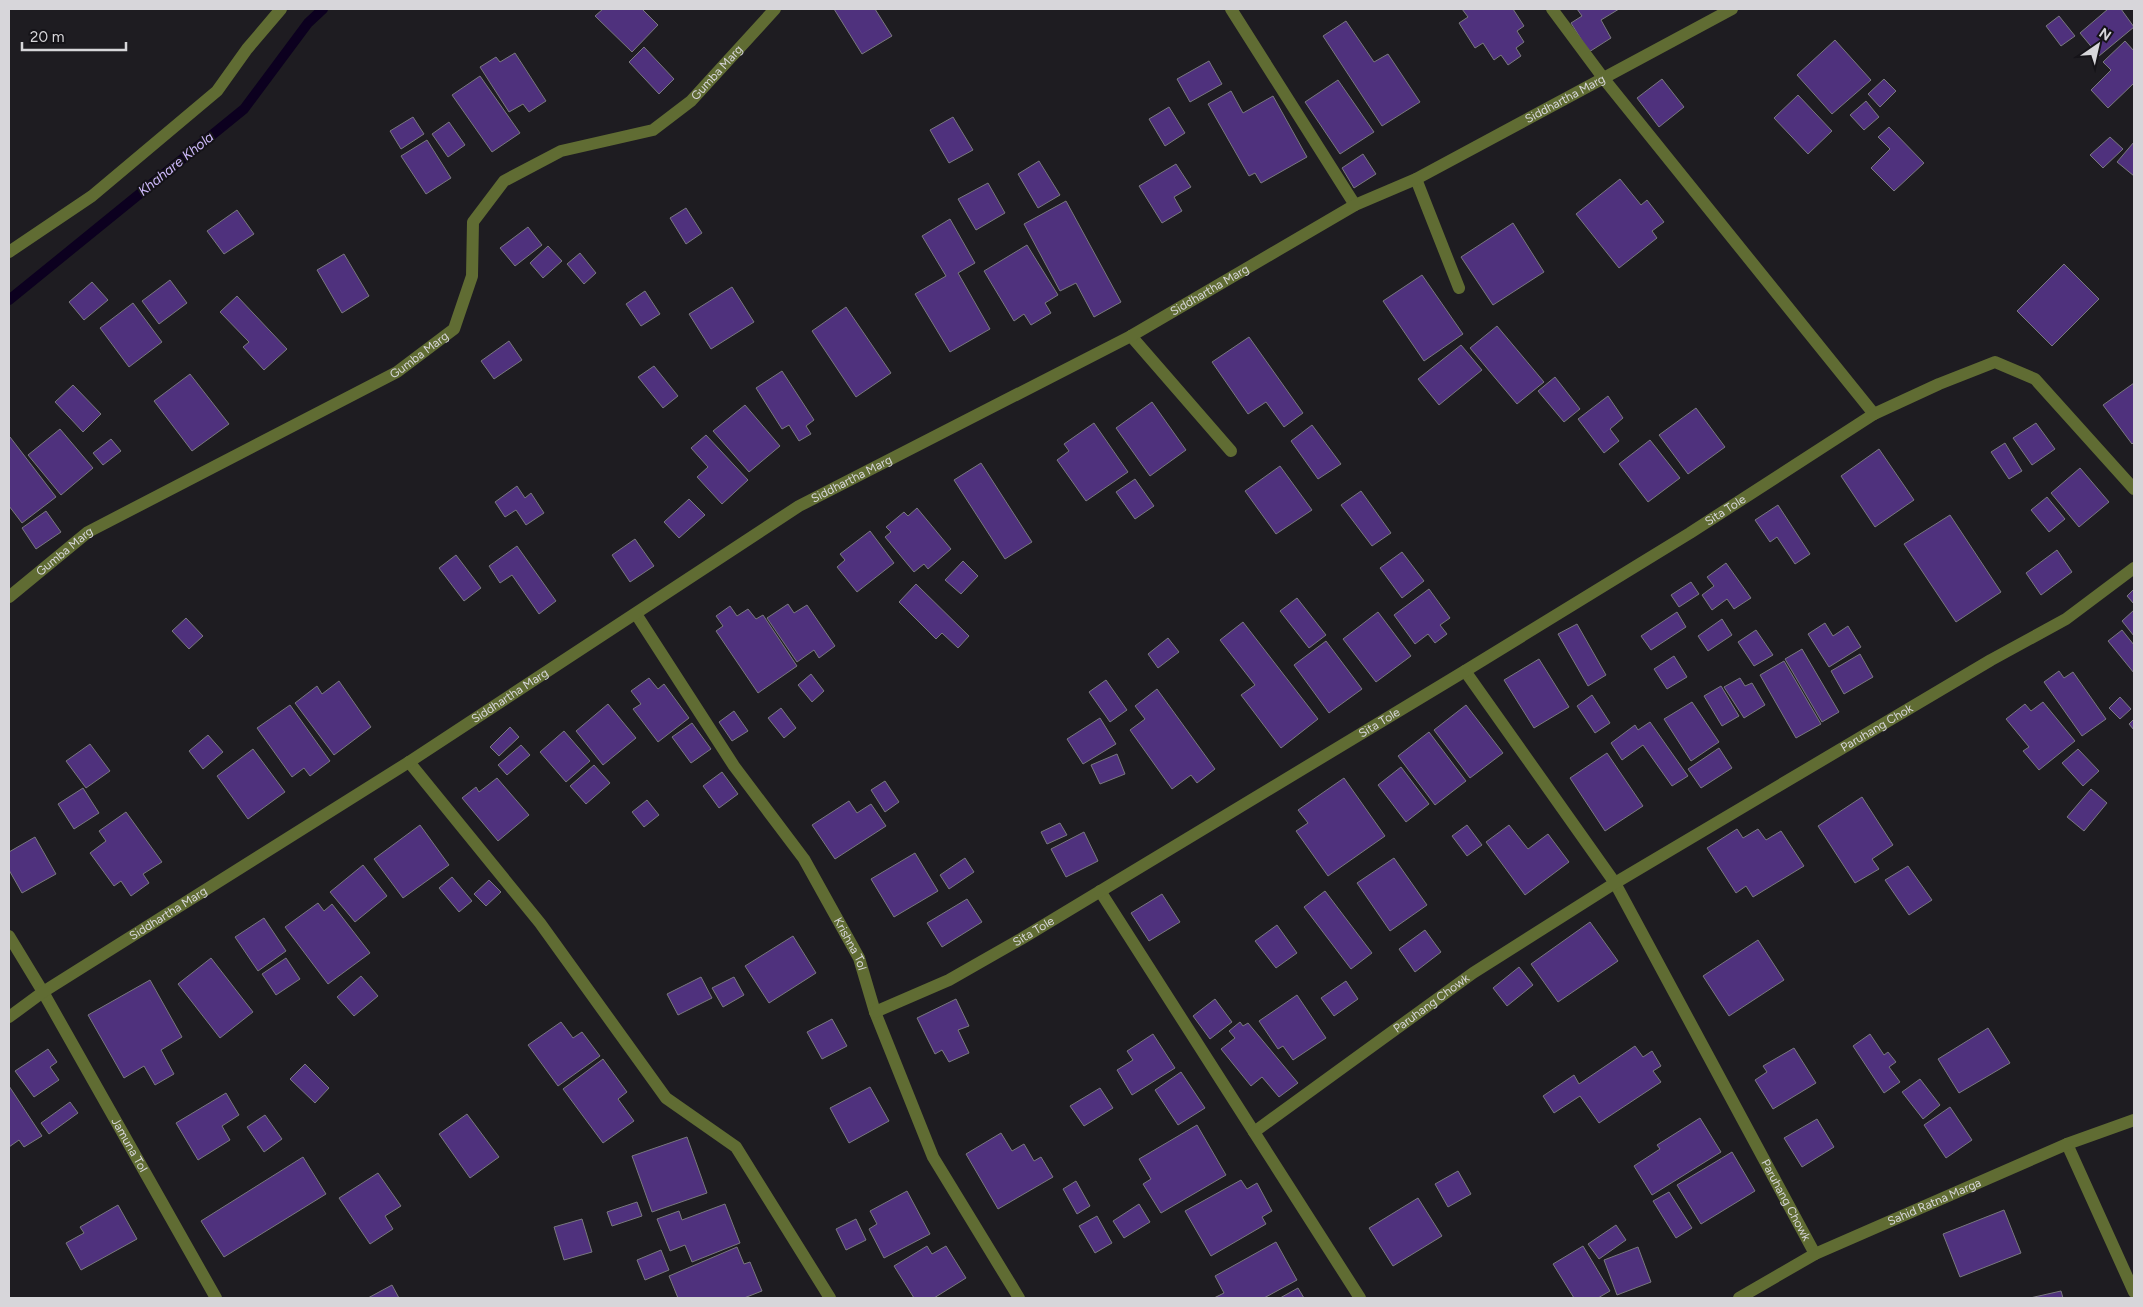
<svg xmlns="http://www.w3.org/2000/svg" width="2143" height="1307" font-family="Figtree,sans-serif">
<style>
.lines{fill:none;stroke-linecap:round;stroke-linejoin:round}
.stream{stroke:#0c001f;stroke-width:10}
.building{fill:#4f317d;stroke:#79787e}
.minor{stroke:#606c33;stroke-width:12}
.labels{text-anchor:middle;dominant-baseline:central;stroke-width:4;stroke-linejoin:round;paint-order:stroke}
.street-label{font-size:12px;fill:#d7d6da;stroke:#151318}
.water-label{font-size:14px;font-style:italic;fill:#cdb9fa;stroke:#151318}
</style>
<rect width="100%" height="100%" fill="#1e1c21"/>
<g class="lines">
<!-- stream -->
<path class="stream" d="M9,300L244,109L308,23L323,9"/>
</g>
<!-- building -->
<path class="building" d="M603,9H642L658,25L632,52L595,16Z
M834,9H875L892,36L862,54Z
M1462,9H1513L1524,26L1517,31L1524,42L1516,48L1521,56L1508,65L1501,55L1494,60L1483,43L1475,48L1459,23L1468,17Z
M1577,9H1619L1601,20L1611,38L1589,52L1571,23L1582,16Z
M2108,9H2121L2134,27L2099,56L2080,33Z
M2059,16L2075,36L2061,46L2046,26Z
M1346,21L1374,62L1388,54L1420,102L1382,126L1323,36Z
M1835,40L1871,80L1832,114L1797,75Z
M2125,41L2134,51V83L2108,108L2091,90L2111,70L2103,62Z
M644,47L674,79L659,94L629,62Z
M515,53L546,101L529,112L523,104L509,112L480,67L496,57L500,62Z
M1209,61L1222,84L1190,102L1177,79Z
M480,76L520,133L492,152L452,95Z
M1662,79L1684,107L1659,127L1637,98Z
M1884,79L1896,91L1880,107L1868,94Z
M1338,80L1374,132L1340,154L1305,102Z
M1231,91L1243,113L1273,96L1307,157L1261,183L1255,173L1249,176L1208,104Z
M1798,95L1832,131L1808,154L1774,118Z
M1866,101L1879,117L1864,130L1850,115Z
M1169,107L1185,133L1165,146L1149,119Z
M413,117L424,134L401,149L390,131Z
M953,117L973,150L949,163L930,130Z
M449,122L465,145L448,157L432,134Z
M1889,127L1924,163L1894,191L1871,168L1890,149L1878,137Z
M2110,137L2123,149L2103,168L2090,155Z
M427,140L451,178L426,194L401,156Z
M2134,142V176L2117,162Z
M1363,154L1376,174L1354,188L1342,168Z
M1039,161L1060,195L1038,208L1018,174Z
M1176,164L1191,187L1174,197L1182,211L1162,223L1139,186Z
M1620,179L1641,205L1647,200L1664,222L1652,231L1657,238L1619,268L1576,214Z
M988,183L1005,213L976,230L958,199Z
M1066,201L1121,302L1094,317L1076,283L1060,291L1024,224Z
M686,208L702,233L686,244L670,218Z
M237,210L254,234L224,254L207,231Z
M950,219L975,263L958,273L990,329L950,352L915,294L946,276L922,236Z
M1513,223L1544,272L1493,305L1461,257Z
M528,227L542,245L515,266L500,248Z
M1027,245L1058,295L1045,303L1051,313L1031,325L1024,314L1014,321L984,271Z
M548,246L562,261L543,278L530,263Z
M580,253L596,273L584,284L567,264Z
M344,254L369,296L342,313L317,270Z
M2064,264L2099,299L2052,346L2017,311Z
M1422,275L1463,334L1424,361L1383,301Z
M170,280L187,303L159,324L142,301Z
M92,282L108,300L84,320L69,302Z
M732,287L754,322L711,349L689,314Z
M645,291L660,314L641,326L626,304Z
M237,296L287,349L264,370L243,347L249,342L220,312Z
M133,303L162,342L129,367L100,328Z
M846,307L891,373L856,397L812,331Z
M1497,326L1544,382L1517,404L1470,348Z
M1249,337L1303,413L1284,427L1266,402L1248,414L1212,362Z
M509,341L522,360L494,379L481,361Z
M1461,345L1482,370L1439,405L1418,379Z
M654,366L678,396L663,408L638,377Z
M782,371L814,420L806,426L811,434L799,441L789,425L782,429L756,388Z
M190,374L229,424L192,451L154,401Z
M1555,377L1580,409L1564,422L1538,391Z
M2134,383V442L2132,444L2103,405Z
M73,385L101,414L83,432L55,402Z
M1608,396L1623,418L1610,429L1619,441L1604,453L1578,419Z
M1152,402L1186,450L1150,476L1116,428Z
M745,405L780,446L749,472L713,431Z
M1696,408L1725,447L1688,474L1659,435Z
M1094,423L1128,472L1086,501L1057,460L1069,451L1064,444Z
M2036,423L2055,449L2032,465L2013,438Z
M1312,425L1341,464L1318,479L1291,441Z
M60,429L93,468L61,495L28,455Z
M706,435L748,480L722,504L697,477L708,467L691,448Z
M10,437L56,497L22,523L9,506V438Z
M111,439L121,451L103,465L93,453Z
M1650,440L1680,478L1648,502L1619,464Z
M2005,443L2022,471L2009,479L1991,452Z
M1879,449L1914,500L1875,527L1841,476Z
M981,463L1032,542L1005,559L954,480Z
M1280,466L1312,510L1276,534L1245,491Z
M2080,468L2109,502L2079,527L2051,493Z
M1135,479L1154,506L1135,519L1116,492Z
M517,486L525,498L531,493L544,513L526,525L516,510L505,517L495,502Z
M1361,491L1391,533L1372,546L1341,505Z
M2047,497L2065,519L2049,532L2031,510Z
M689,499L705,515L679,538L664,522Z
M1778,505L1810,554L1795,564L1777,537L1770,542L1755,520Z
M917,508L951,549L928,569L924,564L914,572L885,537L891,532L886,527L904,512L908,516Z
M46,511L61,532L36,549L22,528Z
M1950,515L2001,592L1956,622L1904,544Z
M870,531L894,563L857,592L837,567L845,560L840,554Z
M635,539L654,566L630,582L612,555Z
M517,546L556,601L539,614L512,575L500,583L489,566Z
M2057,550L2072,572L2041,595L2026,573Z
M1402,552L1424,581L1402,598L1380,568Z
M456,555L481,588L464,601L439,568Z
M963,561L978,576L961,594L945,580Z
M1726,563L1751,598L1734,609L1727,599L1712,610L1702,595L1714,586L1707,577Z
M1691,582L1699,594L1679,607L1671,595Z
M916,584L969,636L958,648L942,633L936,639L899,602Z
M1429,589L1450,618L1440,625L1447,634L1435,643L1428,634L1415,644L1394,615Z
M2134,589V604L2127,596Z
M1297,598L1326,635L1309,648L1280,611Z
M788,604L794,613L807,605L835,646L819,658L814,650L797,662L767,618Z
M730,606L737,616L748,609L756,619L763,615L797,666L758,693L716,631L723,626L716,616Z
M2134,610V636L2122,621Z
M1378,612L1411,656L1376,682L1343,639Z
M1677,612L1686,627L1651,650L1641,636Z
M186,618L203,636L189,649L172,631Z
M1722,619L1732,635L1708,651L1698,636Z
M1243,622L1318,719L1281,748L1241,695L1255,685L1220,640Z
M1825,623L1833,636L1848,626L1861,647L1829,667L1808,634Z
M1577,624L1606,675L1588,686L1558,634Z
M1756,630L1773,655L1754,666L1738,642Z
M2122,630L2134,645V673L2108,641Z
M1168,638L1179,652L1158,668L1148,654Z
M1326,641L1362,689L1329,713L1294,665Z
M1802,649L1839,712L1822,722L1785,659Z
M1860,654L1873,677L1844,694L1831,671Z
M1674,656L1687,677L1667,689L1654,669Z
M1539,659L1569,707L1534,728L1504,680Z
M1784,661L1821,724L1796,738L1760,675Z
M2059,671L2064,678L2073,672L2106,719L2082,736L2044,682Z
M811,674L824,691L812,702L798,685Z
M649,678L658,689L664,684L689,718L658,742L633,709L641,704L631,691Z
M1740,678L1745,686L1752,683L1765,705L1744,718L1724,687Z
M1106,680L1127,710L1110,722L1089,692Z
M339,681L371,727L334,755L295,703L317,686L322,694Z
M1721,686L1739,716L1722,726L1704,696Z
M1157,689L1215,769L1197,783L1191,775L1172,789L1130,730L1145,719L1135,706Z
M1592,695L1610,723L1595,733L1577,706Z
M2120,697L2131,709L2120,719L2109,708Z
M1692,702L1719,742L1691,761L1664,719Z
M2043,702L2075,741L2039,770L2023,751L2029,747L2006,719L2025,704L2031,711Z
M608,704L636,738L603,765L576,731Z
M290,705L330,761L310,776L304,768L292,777L257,728Z
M1466,705L1503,753L1470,778L1434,730Z
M781,708L796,728L784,738L768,718Z
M734,711L748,731L732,741L719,722Z
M1100,718L1116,744L1083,764L1067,739Z
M2134,719V730L2129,724Z
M1650,722L1688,776L1672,786L1643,745L1622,760L1611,743L1635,725L1638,730Z
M692,723L711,749L691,763L672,737Z
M510,727L519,737L499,756L490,747Z
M564,731L590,761L566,782L540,752Z
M1429,732L1466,781L1435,805L1398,756Z
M208,735L223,752L203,769L189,751Z
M90,744L110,771L86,788L66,761Z
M521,745L530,755L507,775L498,765Z
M1719,748L1732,768L1701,788L1688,769Z
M253,749L285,792L248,819L217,776Z
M2078,749L2099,771L2083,786L2062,763Z
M1607,753L1643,806L1605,831L1570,778Z
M1117,754L1125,774L1100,784L1091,765Z
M594,765L610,783L586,804L570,786Z
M1401,767L1429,804L1406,822L1378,785Z
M722,772L738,794L719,808L703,786Z
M497,778L529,815L498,841L462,798L476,787L479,792Z
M1344,778L1385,836L1328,876L1296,831L1308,823L1298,810Z
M885,781L899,802L885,812L871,790Z
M83,788L99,813L74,829L58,804Z
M2091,789L2107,803L2084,831L2067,817Z
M1862,797L1893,845L1872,859L1879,869L1855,883L1818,826Z
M647,800L659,815L644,827L632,812Z
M849,801L857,813L871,804L886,826L835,859L812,825Z
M126,812L162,862L143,874L149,883L131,896L121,881L114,886L90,853L106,841L99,831Z
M1060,823L1067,835L1047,844L1041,832Z
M420,825L449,865L403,898L374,859Z
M1467,825L1482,845L1467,856L1452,836Z
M1509,825L1528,849L1548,834L1569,862L1525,895L1486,842Z
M1737,829L1743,838L1758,829L1766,840L1781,831L1804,866L1753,897L1746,886L1736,893L1707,848Z
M1084,832L1098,861L1066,877L1051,849Z
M35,837L56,874L22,893L9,870V852Z
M915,853L938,891L894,917L871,879Z
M965,858L974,872L949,889L940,875Z
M1394,858L1427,905L1390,931L1357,883Z
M363,865L387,896L355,922L330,892Z
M1908,866L1932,900L1909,915L1885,880Z
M452,877L472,901L459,912L439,888Z
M489,880L501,892L486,906L474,894Z
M1325,891L1372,953L1351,969L1304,907Z
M1162,894L1180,922L1149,941L1131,913Z
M967,899L982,922L942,947L927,923Z
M318,903L324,911L332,904L370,953L328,984L285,927Z
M264,918L286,951L258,971L235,937Z
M1590,922L1618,961L1558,1002L1531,964Z
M1277,925L1297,953L1276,968L1255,941Z
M1425,930L1441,952L1415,972L1399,949Z
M793,936L816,973L769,1003L745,966Z
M1758,940L1784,980L1729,1016L1703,976Z
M211,958L253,1012L220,1038L178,984Z
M286,958L300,979L276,995L262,974Z
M1519,967L1533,985L1507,1006L1493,988Z
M361,976L378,996L354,1016L337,997Z
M701,977L712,998L678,1015L667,994Z
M734,977L744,995L723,1007L712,988Z
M150,980L182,1037L161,1050L174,1074L155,1085L144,1066L124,1078L88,1015Z
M1346,981L1358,999L1334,1016L1321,998Z
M1297,995L1326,1038L1293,1060L1283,1046L1278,1049L1259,1021Z
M956,999L969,1026L958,1030L969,1053L949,1062L942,1050L935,1054L917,1018Z
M1215,999L1232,1022L1210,1039L1193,1016Z
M832,1019L847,1046L822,1059L807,1032Z
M561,1022L573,1038L582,1032L600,1056L558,1086L528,1045Z
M1240,1022L1243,1026L1248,1023L1298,1083L1279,1097L1262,1077L1251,1086L1221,1049L1235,1038L1229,1031Z
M1988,1028L2010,1063L1959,1093L1938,1059Z
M1153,1034L1175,1068L1132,1095L1117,1070L1133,1060L1127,1051Z
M1870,1034L1884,1055L1888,1052L1896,1062L1889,1067L1900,1082L1884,1093L1853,1046Z
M1635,1046L1643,1057L1652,1051L1661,1066L1653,1071L1661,1082L1599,1123L1580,1096L1554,1113L1543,1096L1574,1075L1579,1084Z
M1794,1048L1816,1083L1773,1109L1755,1080L1767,1072L1763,1066Z
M48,1049L57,1062L50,1067L59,1080L34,1097L15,1071Z
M603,1059L627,1092L618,1099L634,1121L603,1143L563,1089Z
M305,1064L329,1088L315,1103L290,1079Z
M1181,1072L1205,1108L1178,1125L1155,1090Z
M1920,1079L1940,1105L1923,1119L1902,1092Z
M9,1086L42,1136L24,1147L19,1140L9,1147Z
M870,1087L889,1121L849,1143L830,1108Z
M1100,1088L1113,1108L1084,1126L1070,1106Z
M226,1093L239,1115L222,1126L230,1140L198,1160L176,1123Z
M70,1102L78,1113L49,1134L41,1123Z
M1950,1107L1972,1140L1946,1158L1924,1125Z
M467,1114L499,1157L470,1178L439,1134Z
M265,1115L282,1139L264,1152L247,1127Z
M1700,1118L1721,1152L1652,1195L1634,1166L1660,1149L1657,1145Z
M1817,1119L1834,1147L1802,1167L1784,1138Z
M1197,1125L1226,1175L1161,1213L1143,1184L1151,1179L1139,1159Z
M1001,1133L1012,1151L1024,1144L1034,1161L1041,1157L1053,1177L998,1209L966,1154Z
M687,1137L707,1193L652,1212L632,1156Z
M1732,1152L1755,1191L1701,1224L1677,1185Z
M303,1157L326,1194L224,1257L201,1221Z
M1458,1171L1471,1194L1448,1207L1435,1184Z
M378,1173L401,1206L385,1216L393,1229L370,1244L339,1198Z
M1241,1180L1247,1189L1257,1183L1272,1211L1262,1217L1266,1224L1211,1256L1185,1211Z
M1076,1181L1090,1206L1077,1214L1063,1189Z
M907,1191L930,1234L884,1258L869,1229L877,1224L870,1211Z
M1669,1192L1692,1228L1676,1238L1653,1201Z
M1418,1198L1442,1236L1393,1266L1369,1228Z
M637,1202L642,1216L612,1226L607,1212Z
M725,1204L740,1243L692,1262L685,1245L670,1251L657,1219L679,1211L682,1220Z
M1139,1204L1150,1222L1124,1238L1113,1221Z
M118,1205L137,1239L81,1270L66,1243L84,1233L80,1227Z
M2004,1210L2021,1253L1960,1277L1943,1234Z
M1097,1216L1112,1243L1095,1253L1079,1226Z
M582,1219L592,1252L564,1260L554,1227Z
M856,1219L866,1240L846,1250L836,1229Z
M1616,1225L1626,1240L1599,1259L1588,1244Z
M1276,1242L1297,1280L1264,1298H1214L1224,1293L1215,1276Z
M927,1246L932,1254L946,1246L966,1278L934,1298H914L894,1266Z
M1583,1246L1610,1291L1598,1298H1574L1553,1264Z
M737,1247L744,1264L750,1262L762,1291L744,1298H678L669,1276Z
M1638,1247L1651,1282L1617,1295L1604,1260Z
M661,1250L669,1270L645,1280L637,1260Z
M392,1285L399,1298H368Z
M1298,1288L1304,1298H1280Z
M2061,1291L2063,1298H2030Z"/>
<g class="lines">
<!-- minor -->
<g class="minor">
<path d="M1231,9L1355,205"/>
<path d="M1552,9L1604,79L1874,414"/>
<path d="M1416,179L1459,288"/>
<path d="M9,252L92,196L217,91L247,49L281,9"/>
<path d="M1131,336L1231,451"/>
<path id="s1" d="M9,597L88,532L397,372L454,329L472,276L473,222L504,181L561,151L653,130L691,101L775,9"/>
<path id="s2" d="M636,614L734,766L804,859L859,958L875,1012L933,1157L1019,1298"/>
<path id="s3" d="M1465,671L1615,883L1815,1254"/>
<path d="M409,762L540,923L666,1098L736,1147L830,1298"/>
<path d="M1100,891L1254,1132"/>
<path id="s4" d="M9,936L43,992L216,1298"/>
<path id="s5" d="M875,1012L949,980L1021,939L1465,671L1690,533L1874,414L1939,384L1995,362L2035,379L2134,489"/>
<path id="s6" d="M9,1017L43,992L409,762L799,506L1131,336L1355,205L1416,179L1732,9"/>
<path d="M2067,1144L2134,1292"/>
<path id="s7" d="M1360,1298L1254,1132L1473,973L1615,883L1991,660L2066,619L2134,568"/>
<path id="s8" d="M1739,1298L1815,1254L2067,1144L2134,1120"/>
</g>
</g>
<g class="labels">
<!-- street labels -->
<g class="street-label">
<text stroke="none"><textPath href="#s1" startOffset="928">Gumba Marg</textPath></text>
<text stroke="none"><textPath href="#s6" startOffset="1809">Siddhartha Marg</textPath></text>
<text stroke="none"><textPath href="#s6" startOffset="1405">Siddhartha Marg</textPath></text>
<text stroke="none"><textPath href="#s1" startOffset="478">Gumba Marg</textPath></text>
<text stroke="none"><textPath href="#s6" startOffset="1000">Siddhartha Marg</textPath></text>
<text stroke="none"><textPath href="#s5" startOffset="988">Sita Tole</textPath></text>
<text stroke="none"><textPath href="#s1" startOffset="72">Gumba Marg</textPath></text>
<text stroke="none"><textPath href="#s6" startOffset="595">Siddhartha Marg</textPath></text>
<text stroke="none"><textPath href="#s5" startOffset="582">Sita Tole</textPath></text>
<text stroke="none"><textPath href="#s7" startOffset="940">Paruhang Chok</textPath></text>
<text stroke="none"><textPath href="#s6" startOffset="190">Siddhartha Marg</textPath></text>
<text stroke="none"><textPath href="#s5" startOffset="178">Sita Tole</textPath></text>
<text stroke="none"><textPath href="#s2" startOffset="394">Krishna Tol</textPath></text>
<text stroke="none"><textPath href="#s7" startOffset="416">Paruhang Chowk</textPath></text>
<text stroke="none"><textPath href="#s4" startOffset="241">Jamuna Tol</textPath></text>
<text stroke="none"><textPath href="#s3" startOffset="620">Paruhang Chowk</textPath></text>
<text stroke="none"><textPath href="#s8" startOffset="218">Sahid Ratna Marga</textPath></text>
</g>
<!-- water labels -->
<g class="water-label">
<text transform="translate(176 164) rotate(-39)">Khahare Khola</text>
</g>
</g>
<!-- border -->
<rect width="2143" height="1307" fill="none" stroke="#d7d6da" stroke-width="20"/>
<!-- north arrow -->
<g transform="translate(2098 45) rotate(34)" stroke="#151318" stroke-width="4" paint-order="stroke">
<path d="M0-4L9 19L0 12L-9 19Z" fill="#d7d6da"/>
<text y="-8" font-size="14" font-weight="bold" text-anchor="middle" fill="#d7d6da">N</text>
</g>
<!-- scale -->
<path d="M22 42v8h104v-8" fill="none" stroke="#d7d6da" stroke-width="2.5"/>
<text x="30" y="42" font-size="15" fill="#d7d6da" stroke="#151318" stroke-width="4" paint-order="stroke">20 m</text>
</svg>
